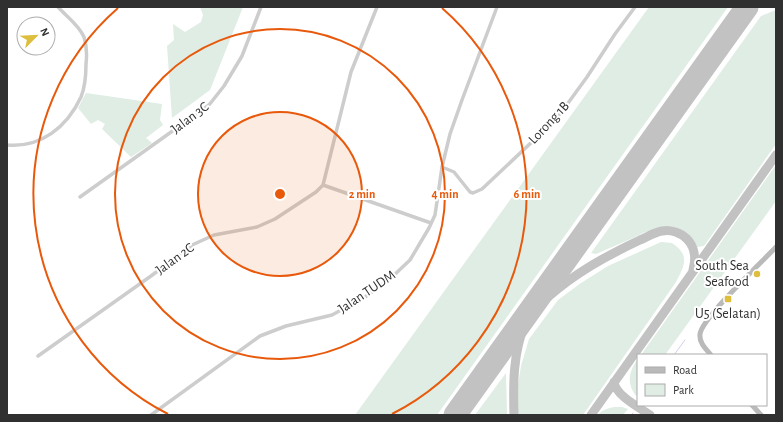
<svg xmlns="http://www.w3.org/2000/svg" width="783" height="422" font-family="'Alegreya Sans',sans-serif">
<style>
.green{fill:#dfede4}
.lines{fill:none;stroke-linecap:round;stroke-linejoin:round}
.stream{stroke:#d5cdeb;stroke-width:1}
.taxiway{stroke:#c2c2c2;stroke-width:9}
.runway{stroke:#c2c2c2;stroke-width:23}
.street{stroke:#cdcdcd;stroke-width:3.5}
.secondary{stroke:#bababa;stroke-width:5}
.ring{fill:none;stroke:#e8590c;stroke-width:2}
.poi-dot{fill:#ddbe3d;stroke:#fff;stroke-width:1.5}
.labels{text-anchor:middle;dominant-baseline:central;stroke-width:4;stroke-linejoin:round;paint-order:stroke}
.street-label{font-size:14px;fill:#303030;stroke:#fff}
.poi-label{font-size:14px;fill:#303030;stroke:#fff;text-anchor:end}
.centre{fill:#e8590c;stroke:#fff;stroke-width:2}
.ring-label{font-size:12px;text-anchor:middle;font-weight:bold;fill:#e8590c;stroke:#fff;stroke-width:4;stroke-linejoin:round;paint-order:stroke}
</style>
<rect width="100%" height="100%" fill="#fff"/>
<!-- green -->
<path class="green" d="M200,7H243L210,90L172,118L167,46L174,40L173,24L185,32L201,22L203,15Z
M649,7H728L437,415H355Z
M776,10V144L704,246L697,247C679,217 660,225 633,238C621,243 608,249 596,254L591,253L761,16Z
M86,93L162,104L160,120L163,125L146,138L152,143L131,157L102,129L105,124L98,120L91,124L78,108Z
M776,165V201L665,355H641Z
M661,242L672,243C690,255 685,265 676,282L583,415H518V385L521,366L529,339L558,300L581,283L608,266Z
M638,359V393L636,396C626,383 629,371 638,359Z
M506,373L507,415H475Z
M614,407H622L628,409L623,415H598C602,410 608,408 614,407Z"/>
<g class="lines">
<!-- stream -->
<path class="stream" d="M674,355L685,340
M631,415L633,413"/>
<!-- taxiway -->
<path class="taxiway" d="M744,10L749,7
M516,331C526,320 536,308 547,298C575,273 606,256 640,240C647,237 655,232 662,231C671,229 681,233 687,239C695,247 696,259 693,270
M614,382C615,395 640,408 650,415
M514,415C513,384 513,353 525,324
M591,415L776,155"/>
<!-- runway -->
<path class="runway" d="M455,415L747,7"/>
<!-- street -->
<path class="street" d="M7,145C41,148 67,127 81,97C85,87 86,75 86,64C87,55 87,46 84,37C79,25 66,16 58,7
M442,167L454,172L470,192L473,193L482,189L552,123L563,110L587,77L615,34L635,7
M323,185L431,223
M80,197L209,105L224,86L242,56L261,7
M38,356L151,276L192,245L214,235L257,227L275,219L316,192L323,185L351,72L377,7
M151,415L260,336L286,326L332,315L365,297L391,278L410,260L429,228L435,215L442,167L450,134L462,100L497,7"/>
<!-- secondary -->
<path class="secondary" d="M711,355C706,349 699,343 700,334C702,318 762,262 776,247
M752,405L761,415"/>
</g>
<!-- distance rings -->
<circle cx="280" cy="194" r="82" fill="#e8590c" fill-opacity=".12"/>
<g class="ring">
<circle cx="280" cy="194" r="82"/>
<circle cx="280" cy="194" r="165"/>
<path d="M168 414A247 247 0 0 1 118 8M442 8A247 247 0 0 1 392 414"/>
</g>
<!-- markers -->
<g class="poi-dot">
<circle cx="757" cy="274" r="4"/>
<rect x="724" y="295" width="8" height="8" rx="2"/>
</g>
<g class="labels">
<!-- street labels -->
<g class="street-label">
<text transform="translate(190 118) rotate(-37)">Jalan 3C</text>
<text transform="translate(549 123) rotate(-47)">Lorong 1B</text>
<text transform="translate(175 259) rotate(-36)">Jalan 2C</text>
<text transform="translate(367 292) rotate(-34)">Jalan TUDM</text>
</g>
<!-- poi labels -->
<g class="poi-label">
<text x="749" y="266">South Sea<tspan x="749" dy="16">Seafood</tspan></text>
<text x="728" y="314" text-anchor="middle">U5 (Selatan)</text>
</g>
</g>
<circle cx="280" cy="194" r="6" class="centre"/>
<g class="ring-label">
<text x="362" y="198">2 min</text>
<text x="445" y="198">4 min</text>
<text x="527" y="198">6 min</text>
</g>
<!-- border -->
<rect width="783" height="422" fill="none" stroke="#303030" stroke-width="16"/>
<!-- legend -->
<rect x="637" y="354" width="130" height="52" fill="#ffffff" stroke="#acacac"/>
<rect x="645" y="367" width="20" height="6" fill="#bababa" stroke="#acacac"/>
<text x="673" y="374" font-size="12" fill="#303030">Road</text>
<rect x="645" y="384" width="20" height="12" fill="#dfede4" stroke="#acacac"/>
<text x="673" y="394" font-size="12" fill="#303030">Park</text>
<!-- north arrow -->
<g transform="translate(36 36) rotate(66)"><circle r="19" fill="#ffffff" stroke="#acacac"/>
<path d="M0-3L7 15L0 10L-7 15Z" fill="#ddbe3d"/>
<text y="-6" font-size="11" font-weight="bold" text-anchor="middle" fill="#303030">N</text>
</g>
</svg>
